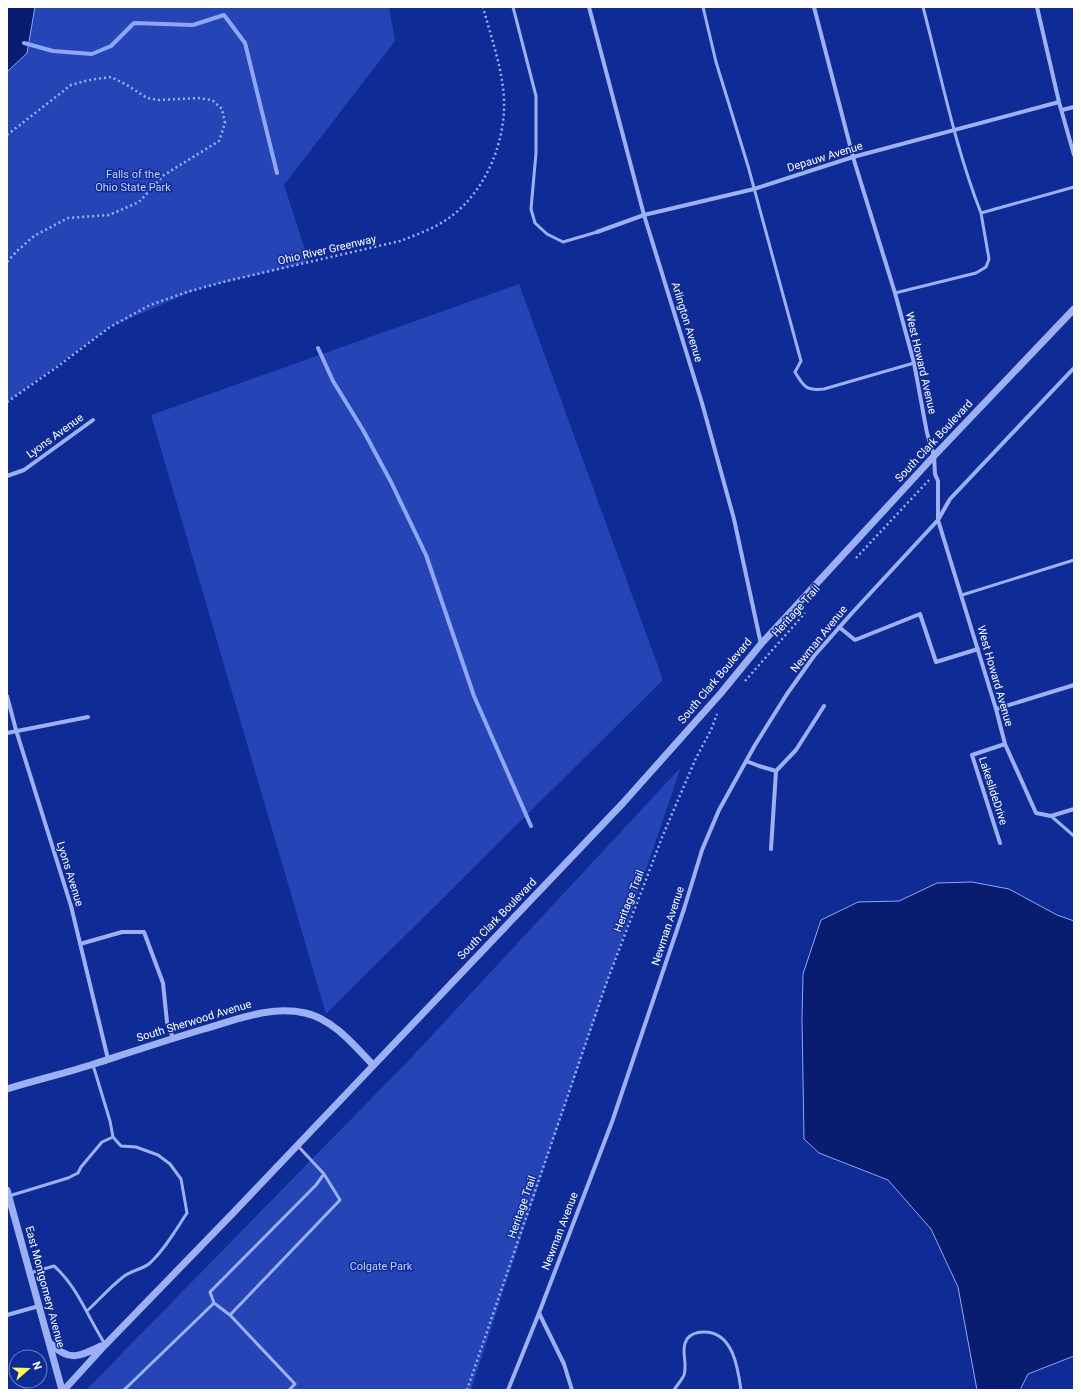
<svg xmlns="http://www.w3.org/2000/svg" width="1081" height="1397" font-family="Roboto,sans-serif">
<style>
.green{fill:#2544b5}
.water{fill:#091d70;stroke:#8ea7f8}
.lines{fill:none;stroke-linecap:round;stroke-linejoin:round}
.stream{stroke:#8ea7f8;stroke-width:4}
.path{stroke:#9db0f4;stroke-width:2.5;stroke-dasharray:2 3;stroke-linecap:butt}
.service{stroke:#9db0f4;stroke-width:3}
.minor{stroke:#9db0f4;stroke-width:4}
.tertiary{stroke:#9db0f4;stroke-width:7}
.labels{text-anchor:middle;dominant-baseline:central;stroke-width:3;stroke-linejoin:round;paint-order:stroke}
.street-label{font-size:11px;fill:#fff;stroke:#0f2b95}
.park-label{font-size:11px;fill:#c5d2fe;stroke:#0f2b95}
</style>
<rect width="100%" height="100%" fill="#0f2b95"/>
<!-- green -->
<path class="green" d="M35,7H389L395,41L284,185L309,262L198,289L110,327L7,402V72L27,53Z
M519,284L663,680L326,1014L151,415Z
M681,767L540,1180L471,1390H86L409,1060Z"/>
<!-- water -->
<path class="water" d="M7,7H35L27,53L7,72Z
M972,882L1009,889L1057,915L1074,921V1356L1028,1374L1020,1390H977L958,1287L931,1229L888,1180L819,1153L804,1139L802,1019L803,974L821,920L858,902L899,901L937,883Z"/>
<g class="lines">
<!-- stream -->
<path class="stream" d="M24,43L53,51L92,54L111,46L134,23L193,25L224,15L245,43L277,173
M318,348L333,381L363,430L391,482L426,555L474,696L531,826"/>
<!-- path -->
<path class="path" d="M7,135L71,85L89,80L111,77L127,85L147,98L158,100L198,98L212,100L222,109L225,123L219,141L164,175L139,202L109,215L68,218L34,236L17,251L8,261L7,263
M7,402L57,367L110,327L150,305L187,292L227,281L400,241C416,235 435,228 449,218C485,192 506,143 504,98C502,67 491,37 483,7
M856,558L929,480
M745,681L805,613
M467,1390L606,984L663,835L696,758L711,730L717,714"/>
<!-- service -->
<path class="service" d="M513,7L536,96V153L531,209L535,223L547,234L563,242L597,232
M703,7L716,62L748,166L801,361L795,372C804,387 806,391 824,389L914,363
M923,7C941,75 955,147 981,213
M895,293L976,273L986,267L989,259L981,213L1074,187
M962,595L1074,560
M1051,816L1074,836
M9,1196L68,1178L78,1173L81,1167L102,1142L113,1137
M30,1273L54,1266C78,1287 88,1318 105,1344
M87,1311C99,1300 110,1287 123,1277C131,1270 142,1270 150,1263C165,1249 175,1231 187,1213L181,1179L170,1164L158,1155L136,1147L121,1146L113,1137L110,1121L93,1065
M230,1315L340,1200L324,1174L297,1145
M124,1390L214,1303
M289,1390L295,1384L230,1315L214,1303L210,1292L316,1185L324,1174
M674,1390C677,1385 682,1380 684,1375C688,1363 680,1350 687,1339C691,1334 698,1332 703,1332C733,1331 738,1368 741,1390"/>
<!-- minor -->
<path class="minor" d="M589,7L644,215L702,403L734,519L761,644
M814,7L853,157L895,293L914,363L927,433L934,456L935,474L938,481V520L996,709L1005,744L1036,813L1051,816L1074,809
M1037,7L1059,102L1074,155
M1062,110L1074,107
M597,232L644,215L754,189L853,157L1059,102
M7,476L24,470L93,420
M839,627L855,640L920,614L936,662L978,649
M7,696L16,730L71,906L108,1059
M996,709L1074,685
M7,733L88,717
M746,761L759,766L776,771L796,750L824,706
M1000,843L972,755L1005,744
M771,849L776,771
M80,944L122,932H144L163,983L167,1022L173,1038
M539,1313L564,1364L572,1390
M7,1315L39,1306
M508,1390L539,1313L612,1122L684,909L702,850L719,810L755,745L787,694L814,656L852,613L938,520L950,499L1074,368"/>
<!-- tertiary -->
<path class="tertiary" d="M7,1089C36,1080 66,1073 94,1064C131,1052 167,1040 204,1029C236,1020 271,1005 305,1013C333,1019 354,1045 373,1065
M7,1190L62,1390
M50,1343C69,1362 79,1357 101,1346
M64,1390L105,1345L234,1212L623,803L721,693L761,644L934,456L1074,309"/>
</g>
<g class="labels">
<!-- street labels -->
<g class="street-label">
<text transform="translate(825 157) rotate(-17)">Depauw Avenue</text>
<text transform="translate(327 250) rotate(-13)">Ohio River Greenway</text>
<text transform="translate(687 322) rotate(73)">Arlington Avenue</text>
<text transform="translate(921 363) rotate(77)">West Howard Avenue</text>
<text transform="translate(55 436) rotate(-36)">Lyons Avenue</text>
<text transform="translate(934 441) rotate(-47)">South Clark Boulevard</text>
<text transform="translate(796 611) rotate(-48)">Heritage Trail</text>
<text transform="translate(819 639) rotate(-51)">Newman Avenue</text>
<text transform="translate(995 676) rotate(74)">West Howard Avenue</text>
<text transform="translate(715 681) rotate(-50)">South Clark Boulevard</text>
<text transform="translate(993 791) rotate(72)">LakeslideDrive</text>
<text transform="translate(70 874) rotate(73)">Lyons Avenue</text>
<text transform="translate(629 901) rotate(-69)">Heritage Trail</text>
<text transform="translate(497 919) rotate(-46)">South Clark Boulevard</text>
<text transform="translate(668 926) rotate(-72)">Newman Avenue</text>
<text transform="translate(194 1021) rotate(-17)">South Sherwood Avenue</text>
<text transform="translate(522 1207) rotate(-71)">Heritage Trail</text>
<text transform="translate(560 1231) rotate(-69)">Newman Avenue</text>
<text transform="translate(45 1287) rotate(75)">East Montgomery Avenue</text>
</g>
<!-- park labels -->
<g class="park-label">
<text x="133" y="174">Falls of the<tspan x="133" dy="13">Ohio State Park</tspan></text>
<text x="381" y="1266">Colgate Park</text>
</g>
</g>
<!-- border -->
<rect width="1081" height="1397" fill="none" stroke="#ffffff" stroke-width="16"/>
<!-- north arrow -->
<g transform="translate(28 1369) rotate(70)"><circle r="19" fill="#0f2b95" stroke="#6f80bf"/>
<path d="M0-3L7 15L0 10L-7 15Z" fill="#fff660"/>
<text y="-6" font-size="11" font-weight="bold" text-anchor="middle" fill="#ffffff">N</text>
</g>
</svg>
